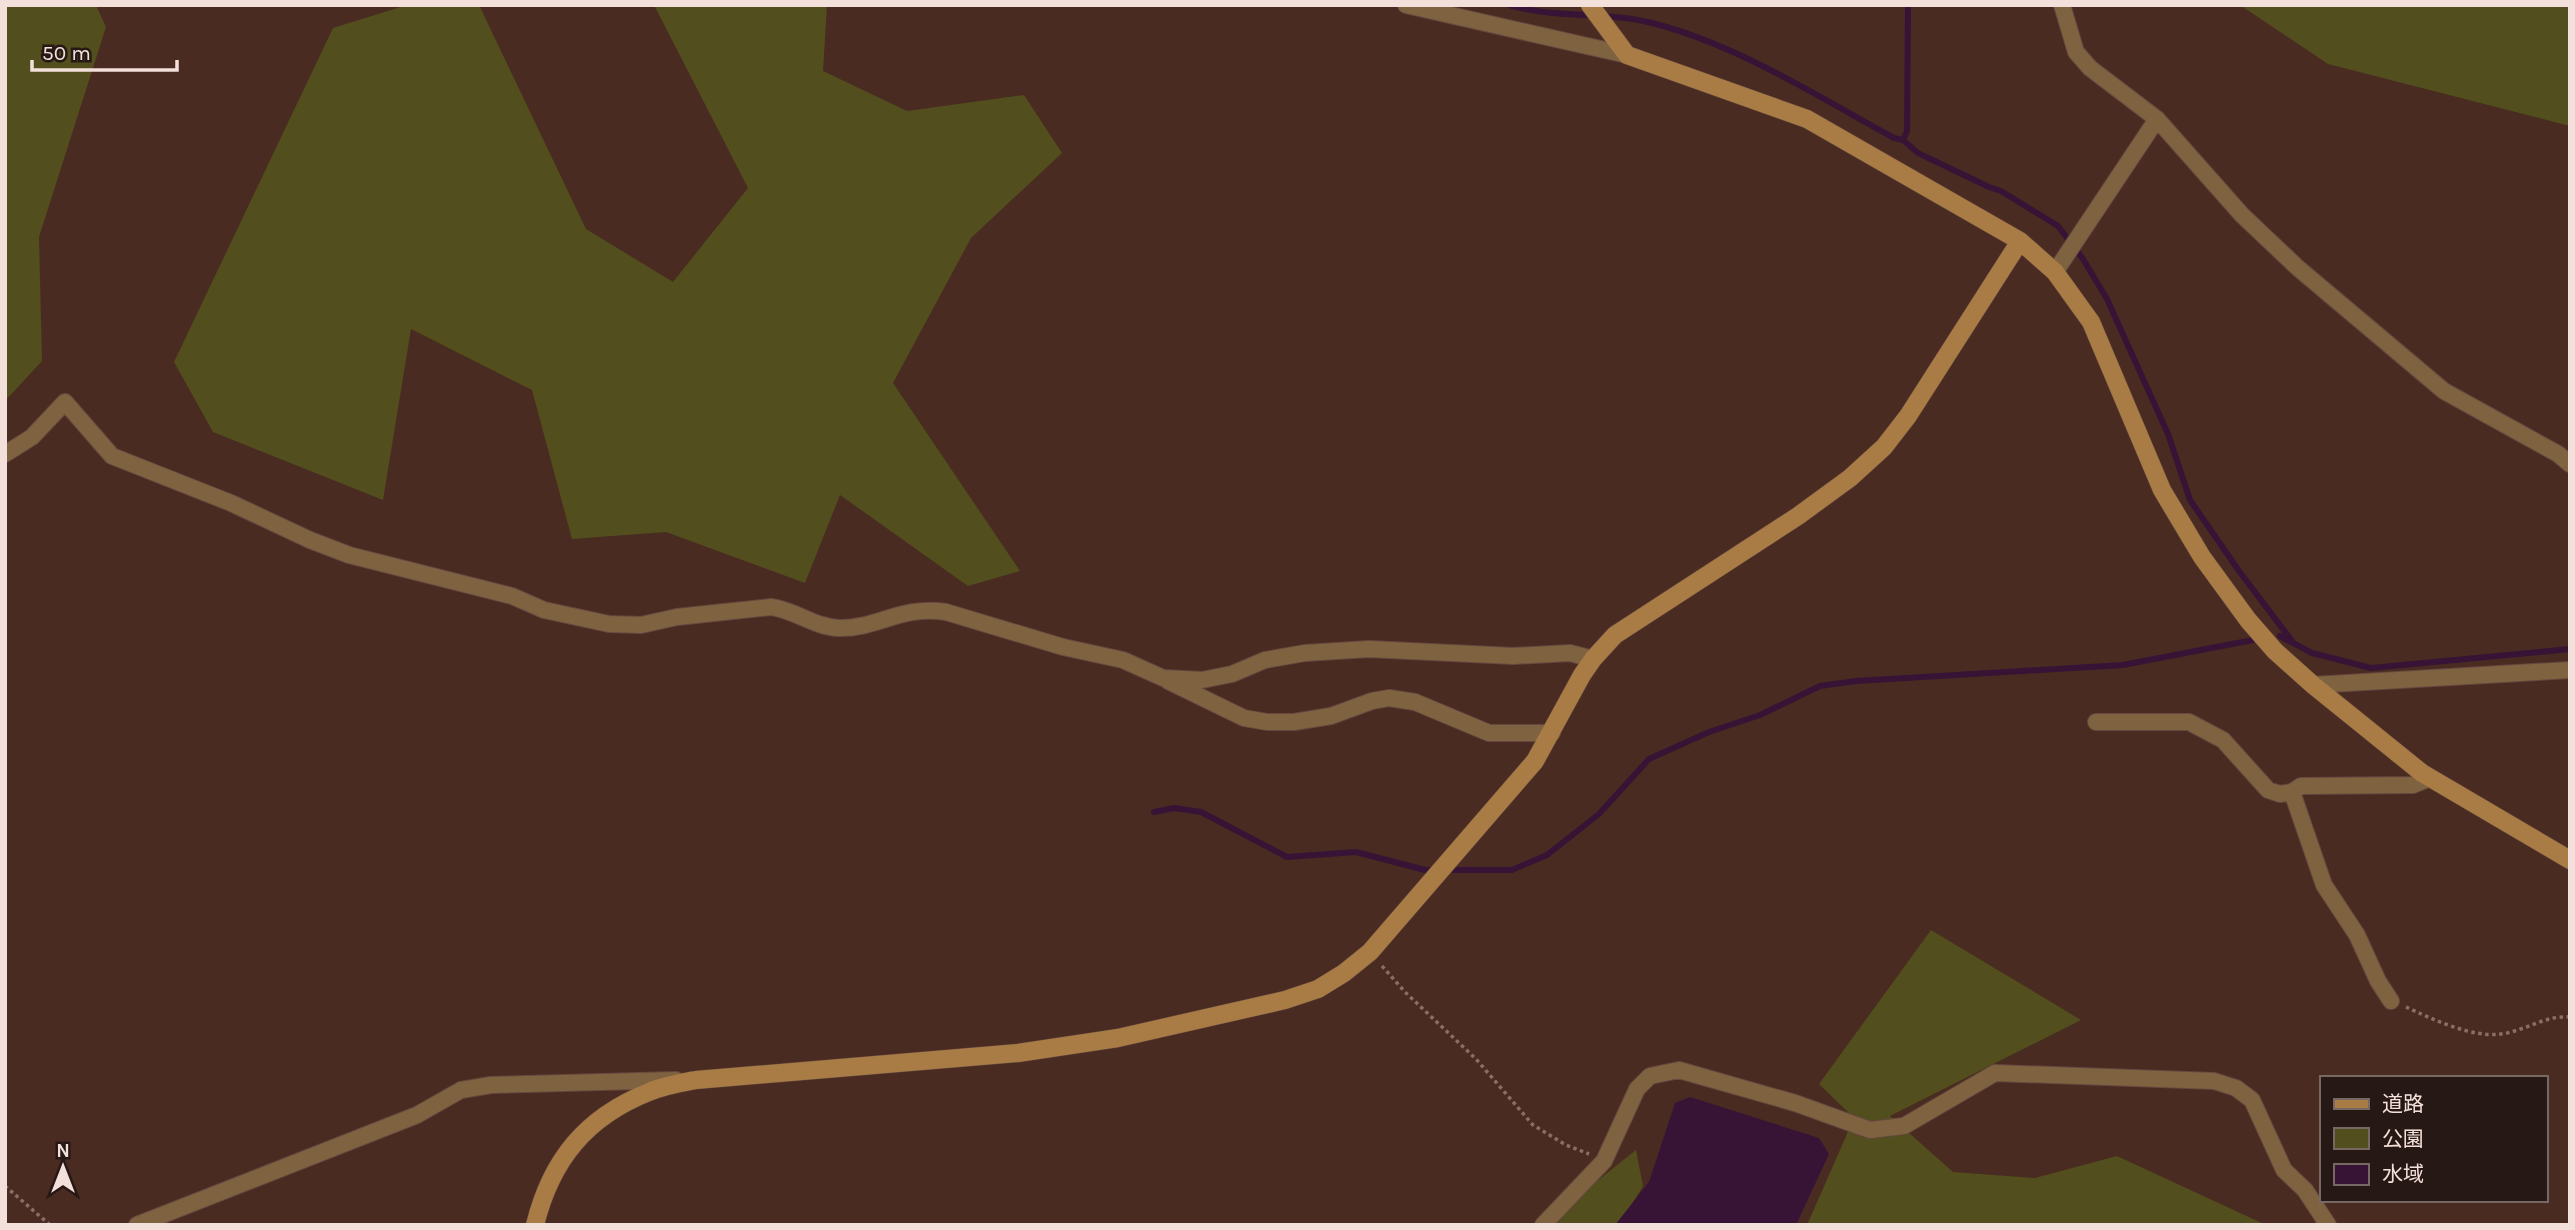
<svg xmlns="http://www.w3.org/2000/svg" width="2575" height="1230" font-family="Karla,'Noto Sans JP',sans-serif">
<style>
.green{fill:#524e1d}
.water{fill:#371435}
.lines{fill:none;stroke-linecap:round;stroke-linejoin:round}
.stream{stroke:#371435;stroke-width:6}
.street-casing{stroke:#65483f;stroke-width:18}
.secondary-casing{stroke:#65483f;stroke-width:19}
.path{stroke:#896f67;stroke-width:3.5;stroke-dasharray:3.5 3.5;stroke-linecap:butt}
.street{stroke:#7f6341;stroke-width:16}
.secondary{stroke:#a87c44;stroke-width:18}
</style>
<rect width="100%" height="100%" fill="#4a2b22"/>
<!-- green -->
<path class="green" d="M5,5H96L106,27L39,237L42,361L5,401Z
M407,5H479L586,229L673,282L748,188L654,5H827L823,71L907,111L1024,95L1062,153L971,238L893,383L1020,571L968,586L840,495L805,583L666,532L572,539L532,390L411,329L383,500L213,432L174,362L333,28Z
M2240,5H2570V126L2328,64Z
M1931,930L2081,1020L1890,1116L1953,1172L2035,1178L2117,1156L2266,1225H1807L1854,1118L1819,1084Z
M1636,1150L1643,1186L1619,1225H1542Z"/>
<!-- water -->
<path class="water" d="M1690,1097L1819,1138L1829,1154L1796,1225H1615L1649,1182L1675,1103Z"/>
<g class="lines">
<!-- stream -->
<path class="stream" d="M1509,5C1556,19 1605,11 1652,23C1736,44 1819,97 1894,138L1903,140L1918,153L1989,187L2001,191L2058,226L2083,259L2107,299L2168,434L2190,500L2239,571L2292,641
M1903,140L1907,131L1908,5
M2280,636L2312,653L2371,668L2570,649
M1154,812L1174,808L1201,812L1287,857L1356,852L1425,870H1435
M1446,870H1512L1547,855L1599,814L1649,759L1709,732L1760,715L1820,686L1856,681L2123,665L2253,640"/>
<!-- street casing -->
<g class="street-casing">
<path id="street" d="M1406,5L1627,55
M2062,5L2076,52L2090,68L2157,119L2242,215L2298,268L2444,391L2558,454L2570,464
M2055,272L2157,119
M5,454L32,437L65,402L112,456L231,503L310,540L349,555L512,596L544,610L609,624L641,625L677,617L771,607C795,610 814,627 839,628C877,629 901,605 946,612L1063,647L1123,660L1163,678L1202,680L1232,674L1265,660L1305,653L1369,649L1513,656L1570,653L1593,659
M1168,681L1244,718L1267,722H1294L1331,716L1372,701L1389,698L1415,702L1489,733H1552
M2313,685L2570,670
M2096,722H2189L2223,740L2268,790L2280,794L2292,792L2301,786L2413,785L2430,778
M2292,792L2324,885L2357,935L2378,981L2391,1001
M137,1225L417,1115L461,1090L491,1085L676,1080
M1543,1225L1604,1161L1637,1089L1650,1076L1679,1070L1795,1103L1870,1130L1904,1126L1995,1073L2214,1081L2236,1088L2252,1100L2284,1170L2305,1190L2328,1225"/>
</g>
<!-- secondary casing -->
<g class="secondary-casing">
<path id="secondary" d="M1590,5L1627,55L1807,119L2020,241L2055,272L2091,322L2162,490L2202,557L2248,620L2275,651L2313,685L2422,773L2570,860
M535,1225C551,1160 586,1117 649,1092C663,1086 680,1083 696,1080L1018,1053L1118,1038L1285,1000L1318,989L1344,973L1370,952L1535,761L1582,675L1593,659L1615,635L1798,516L1850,478L1884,447L1908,416L2020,241"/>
</g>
<!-- path -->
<path class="path" d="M1382,966L1405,992L1476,1059L1533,1125L1566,1145L1589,1154
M2406,1007C2432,1019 2472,1038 2501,1034C2525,1031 2545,1015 2570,1017
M5,1186L50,1225"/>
<!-- street -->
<use href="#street" class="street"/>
<!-- secondary -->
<use href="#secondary" class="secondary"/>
</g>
<!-- border -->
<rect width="2575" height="1230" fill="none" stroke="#f4e0da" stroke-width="14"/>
<!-- legend -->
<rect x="2320" y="1076" width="228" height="126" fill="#261814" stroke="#786863" stroke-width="2"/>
<rect x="2334" y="1099" width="35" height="10" fill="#a87c44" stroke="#786863" stroke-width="2"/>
<text x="2382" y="1111" font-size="21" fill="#f4e0da">道路</text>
<rect x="2334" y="1128" width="35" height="21" fill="#524e1d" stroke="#786863" stroke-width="2"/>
<text x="2382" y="1146" font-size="21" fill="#f4e0da">公園</text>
<rect x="2334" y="1164" width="35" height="21" fill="#371435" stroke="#786863" stroke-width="2"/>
<text x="2382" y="1181" font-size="21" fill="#f4e0da">水域</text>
<!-- north arrow -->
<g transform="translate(63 1167)" stroke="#261814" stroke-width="5" paint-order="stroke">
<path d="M0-5L12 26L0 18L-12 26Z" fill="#f4e0da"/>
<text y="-10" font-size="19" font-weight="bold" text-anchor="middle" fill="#f4e0da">N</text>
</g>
<!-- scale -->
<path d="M32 60v10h145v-10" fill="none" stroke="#f4e0da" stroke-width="3.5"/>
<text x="42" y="60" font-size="21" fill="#f4e0da" stroke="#261814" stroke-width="5" paint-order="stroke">50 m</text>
</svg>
